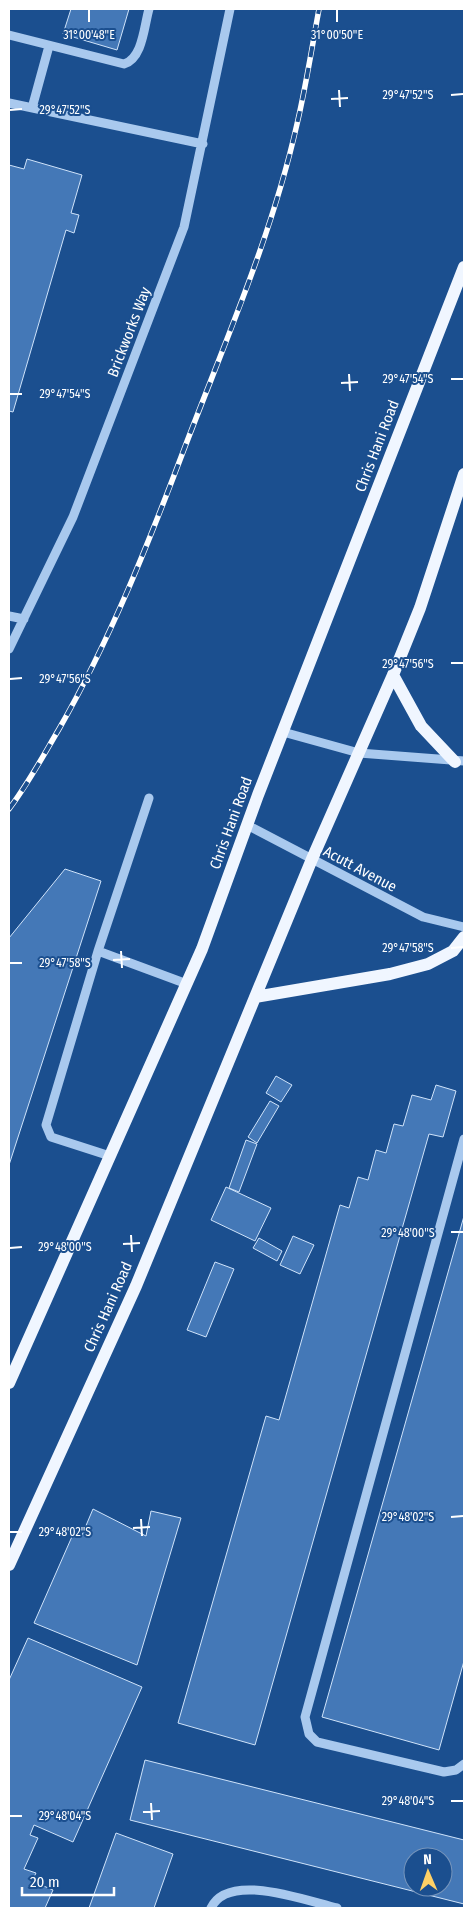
<svg xmlns="http://www.w3.org/2000/svg" width="473" height="1917" font-family="'Fira Sans Condensed',sans-serif">
<style>
.building{fill:#4478b7;stroke:#cfe3fa;fill-rule:evenodd}
.lines{fill:none;stroke-linecap:round;stroke-linejoin:round}
.minor{stroke:#a9c9ee;stroke-width:9}
.major{stroke:#f0f6ff;stroke-width:12}
.rail-casing{stroke:#fff;stroke-width:5.5}
.rail{stroke:#1b4f8f;stroke-width:4;stroke-dasharray:11;stroke-linecap:butt}
.ticks{fill:none;stroke:#fff;stroke-width:2}
.labels{text-anchor:middle;dominant-baseline:central;stroke-width:4;stroke-linejoin:round;paint-order:stroke}
.street-label{font-size:15px;fill:#fff;stroke:#1b4f8f}
.ticks-label{font-size:12px;text-anchor:middle;fill:#fff;stroke:#1b4f8f;stroke-width:4;stroke-linejoin:round;paint-order:stroke}
</style>
<rect width="100%" height="100%" fill="#1b4f8f"/>
<!-- building -->
<path class="building" d="M71,9H129L117,50L63,34Z
M27,159L82,175L71,213L79,215L74,233L66,230L13,412L9,411V165L24,169Z
M65,869L101,881L9,1165V938Z
M276,1076L292,1085L281,1102L266,1093Z
M436,1085L456,1091L443,1137L429,1134L255,1745L178,1723L266,1416L279,1420L340,1205L349,1208L358,1177L368,1180L376,1150L386,1153L394,1124L403,1126L412,1095L431,1100Z
M270,1101L279,1106L257,1143L248,1137Z
M246,1140L257,1144L239,1192L229,1188Z
M226,1187L271,1208L255,1241L211,1220Z
M464,1216V1661L439,1750L322,1717Z
M293,1236L314,1245L300,1274L280,1265Z
M259,1238L282,1251L277,1261L253,1248Z
M215,1262L234,1269L206,1337L187,1330Z
M93,1509L146,1536L151,1511L181,1518L137,1665L34,1623L74,1532L82,1535Z
M28,1638L142,1687L73,1842L34,1825L30,1835L38,1838L24,1869L36,1873L32,1881L53,1890L45,1908H9V1680Z
M145,1760L464,1840V1904L130,1820ZM413,1857H443V1887H413Z
M116,1833L173,1854L154,1908H89Z"/>
<g class="lines">
<!-- minor -->
<path class="minor" d="M9,35L124,64C143,58 144,26 149,9
M9,103L203,144
M32,108L49,46
M9,616L24,619
M9,649L73,517L184,227L230,9
M283,732L359,753L464,761
M247,825L423,917L464,927
M98,951L149,798
M464,1139L305,1717L309,1734L317,1742L444,1772L456,1770L464,1764
M110,1156L51,1137L46,1125L98,951L187,984
M211,1908C228,1871 307,1901 337,1908"/>
<!-- major -->
<path class="major" d="M393,675L421,726L455,762
M255,997L390,974L428,964L453,951L464,937
M9,1383L202,949L258,795L464,267
M9,1565L136,1286L312,859L393,675L420,608L464,474"/>
<!-- rail casing -->
<g class="rail-casing">
<path id="rail" d="M9,809C28,784 43,756 59,729C110,640 147,547 183,452C224,344 272,236 297,124C306,86 312,47 319,9"/>
</g>
<!-- rail -->
<use href="#rail" class="rail"/>
</g>
<!-- ticks -->
<path class="ticks" d="M89,10V22M337,10V22M339,90L340,107M451,95L463,94M331,99L348,98M10,110L22,109M349,374L350,391M451,379H463M341,383L358,382M10,394H22M451,663H463M10,679L22,678M451,948L463,947M121,951L122,968M113,960L130,959M10,963H22M451,1232H463M131,1235L132,1252M123,1244L140,1243M10,1248L22,1247M451,1517L463,1516M141,1519L142,1536M133,1528L150,1527M10,1532H22M451,1801H463M151,1803L152,1820M143,1812L160,1811M10,1816H22"/>
<g class="labels">
<!-- street labels -->
<g class="street-label">
<text transform="translate(129 332) rotate(-69)">Brickworks Way</text>
<text transform="translate(377 446) rotate(-69)">Chris Hani Road</text>
<text transform="translate(231 823) rotate(-70)">Chris Hani Road</text>
<text transform="translate(360 869) rotate(28)">Acutt Avenue</text>
<text transform="translate(108 1307) rotate(-66)">Chris Hani Road</text>
</g>
</g>
<g class="ticks-label">
<text x="89" y="39">31°00'48"E</text>
<text x="337" y="39">31°00'50"E</text>
<text x="408" y="99">29°47'52"S</text>
<text x="65" y="114">29°47'52"S</text>
<text x="408" y="383">29°47'54"S</text>
<text x="65" y="398">29°47'54"S</text>
<text x="408" y="668">29°47'56"S</text>
<text x="65" y="683">29°47'56"S</text>
<text x="408" y="952">29°47'58"S</text>
<text x="65" y="967">29°47'58"S</text>
<text x="408" y="1237">29°48'00"S</text>
<text x="65" y="1251">29°48'00"S</text>
<text x="408" y="1521">29°48'02"S</text>
<text x="65" y="1536">29°48'02"S</text>
<text x="408" y="1805">29°48'04"S</text>
<text x="65" y="1820">29°48'04"S</text>
</g>
<!-- border -->
<rect width="473" height="1917" fill="none" stroke="#ffffff" stroke-width="20"/>
<!-- north arrow -->
<g transform="translate(428 1872) rotate(358)"><circle r="24" fill="#1b4f8f" stroke="#7695bc"/>
<path d="M0-4L9 19L0 12L-9 19Z" fill="#ffd166"/>
<text y="-8" font-size="14" font-weight="bold" text-anchor="middle" fill="#ffffff">N</text>
</g>
<!-- scale -->
<path d="M22 1887v8h92v-8" fill="none" stroke="#ffffff" stroke-width="2.5"/>
<text x="30" y="1887" font-size="15" fill="#ffffff" stroke="#1b4f8f" stroke-width="4" paint-order="stroke">20 m</text>
</svg>
